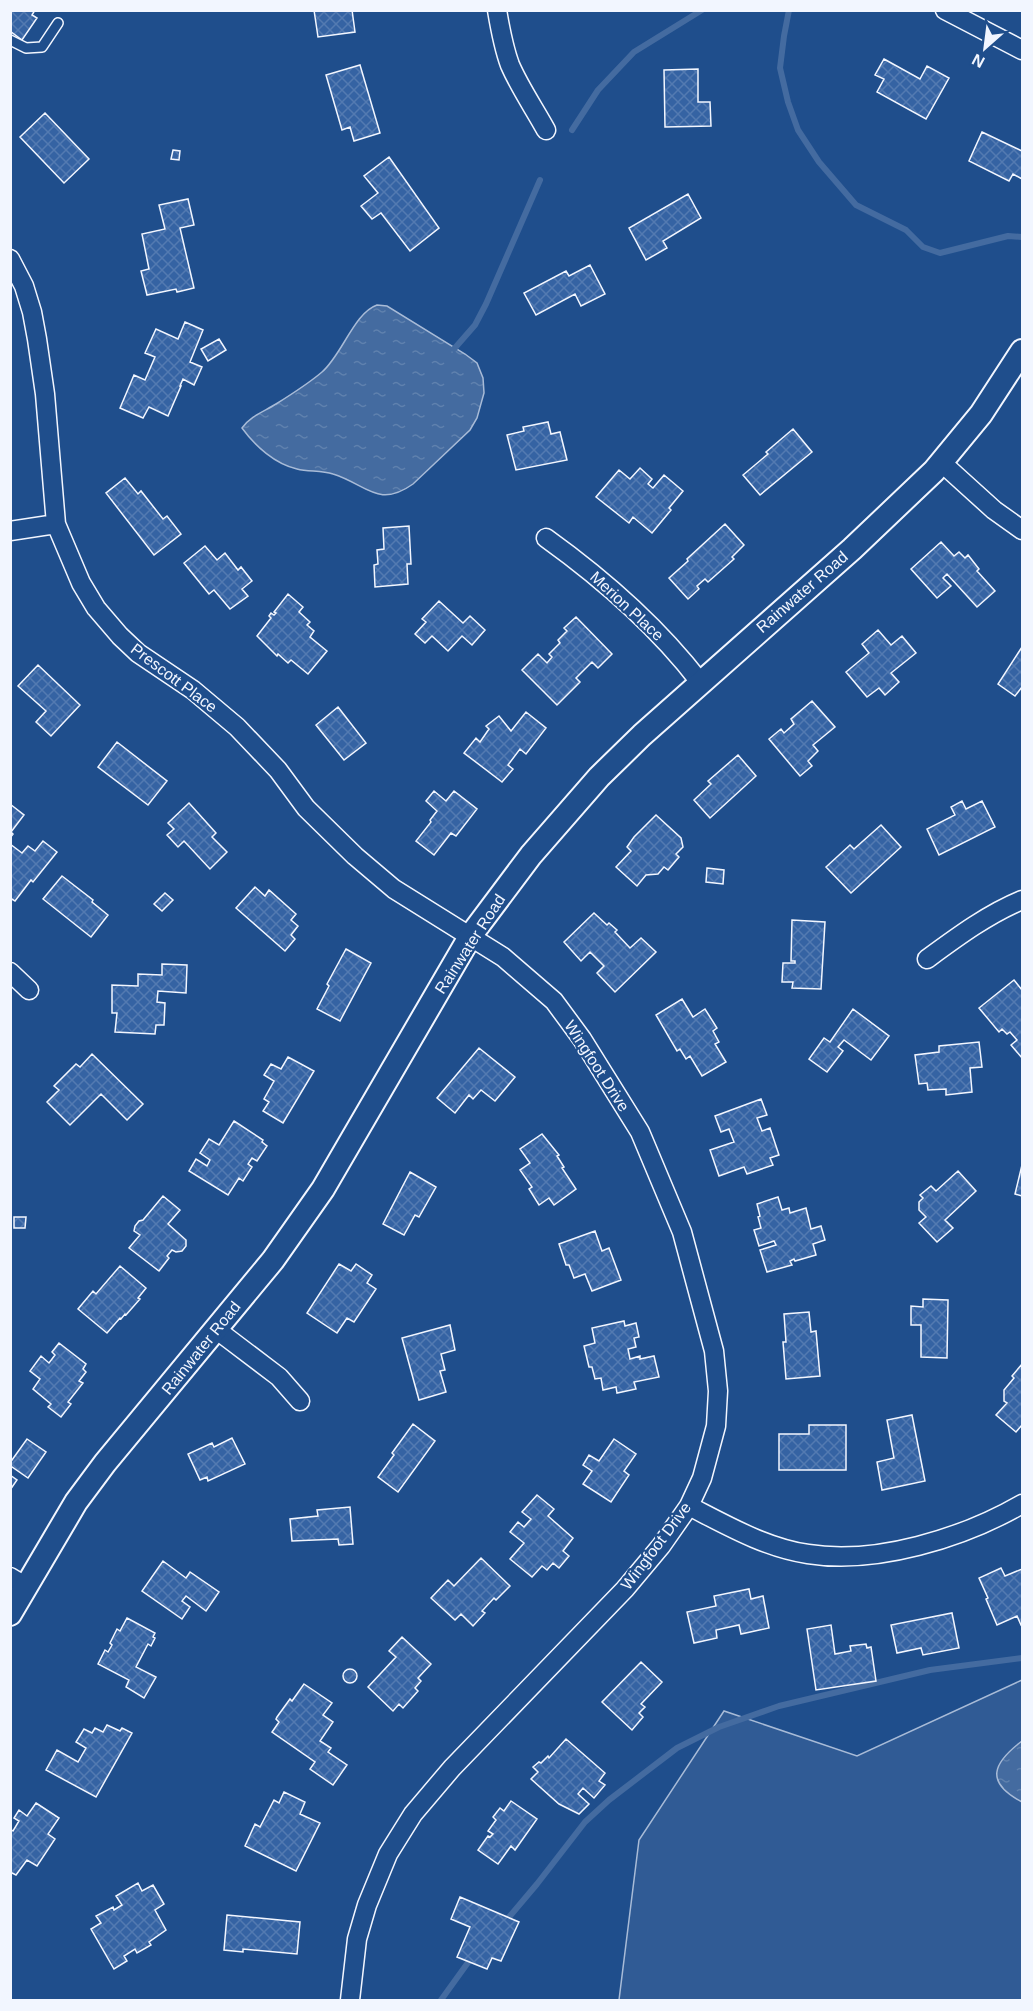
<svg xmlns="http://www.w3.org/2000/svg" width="1033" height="2011" font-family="Arial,sans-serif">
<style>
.built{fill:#305b95;stroke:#a8bbd7;stroke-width:1.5}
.water{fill:url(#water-ripples);stroke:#a8bbd7;stroke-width:1.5}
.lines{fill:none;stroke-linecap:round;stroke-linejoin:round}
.stream{stroke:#446ba0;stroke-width:6}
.building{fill:url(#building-cross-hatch);stroke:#f2f6ff;stroke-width:1.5}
.service-casing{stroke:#f2f6ff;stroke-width:12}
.minor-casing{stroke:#f2f6ff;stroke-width:21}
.tertiary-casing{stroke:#f2f6ff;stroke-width:26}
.service{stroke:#1f4e8c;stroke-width:9}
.minor{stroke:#1f4e8c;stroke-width:18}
.tertiary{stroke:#1f4e8c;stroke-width:22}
.labels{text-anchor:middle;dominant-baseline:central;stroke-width:4.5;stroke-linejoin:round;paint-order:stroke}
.street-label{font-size:16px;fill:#f2f6ff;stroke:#1f4e8c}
</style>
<defs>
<pattern id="water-ripples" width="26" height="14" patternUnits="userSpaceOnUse" patternTransform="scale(1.5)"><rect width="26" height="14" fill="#446ba0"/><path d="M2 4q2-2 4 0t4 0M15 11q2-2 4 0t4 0" fill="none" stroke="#5f81ae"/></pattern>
<pattern id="building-cross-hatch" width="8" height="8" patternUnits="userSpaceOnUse" patternTransform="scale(1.5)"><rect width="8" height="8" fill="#3563a3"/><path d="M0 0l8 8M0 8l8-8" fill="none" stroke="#537ab1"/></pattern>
</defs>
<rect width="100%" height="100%" fill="#1f4e8c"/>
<!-- built -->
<path class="built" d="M1022,1680V2000H619L639,1840L724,1711L857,1756Z"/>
<!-- water -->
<path class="water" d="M377,305L387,306L465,354L477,363L483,378L484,393L477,418L470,430L413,484C378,509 366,484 333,474C321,470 309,472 297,469C275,464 255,446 242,428C250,416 265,411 276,404C292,394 308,384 322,372C342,355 354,313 377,305Z
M1022,1741V1802C984,1782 993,1763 1022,1741Z"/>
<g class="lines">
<!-- stream -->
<path class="stream" d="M789,10L784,36L780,68L788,102L798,130L819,162L856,205L906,230L923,247L940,253L1008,236L1022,237
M572,130L598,90L634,52L702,10
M454,349L475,325L486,304L540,180
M504,1923L537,1884L585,1822L609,1800L677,1748L719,1727L779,1706L930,1670L1022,1658
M441,2000L472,1957"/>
</g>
<!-- building -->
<path class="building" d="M10,10H35L32,15L37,18L22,40L10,31Z
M314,10H352L355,32L318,37Z
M884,59L920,79L927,66L949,78L926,119L877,92L884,79L875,75Z
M360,65L380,133L354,141L350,127L342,130L326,75Z
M698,69V102H710L711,126L665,127L664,70Z
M45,113L89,159L64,183L20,137Z
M982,132L1022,151V179L1013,174L1009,181L969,161Z
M173,150L180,151L179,160L171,159Z
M389,157L439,228L410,251L381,213L372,219L361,206L378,193L364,176Z
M688,194L701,218L663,241L667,248L646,260L629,228Z
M188,199L194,225L180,228L194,288L177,292L176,289L147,295L141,271L149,269L142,234L165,229L159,205Z
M590,265L605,294L581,306L575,294L536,315L524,293L566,271L569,276Z
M185,322L203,330L190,362L202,367L194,385L183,379L180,386H181L168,416L149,407L143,418L120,408L134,375L145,380L155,357L145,353L156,329L178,339Z
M219,339L226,350L208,361L201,349Z
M548,422L551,434L560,432L567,460L516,470L507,435L524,431L523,427Z
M793,429L812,452L760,495L743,475L768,454L766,452Z
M640,468L652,479L648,484L653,488L664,475L683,491L669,508L671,510L652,533L633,517L629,523L596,497L619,470L630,479Z
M125,478L138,494L141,491L163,519L167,516L181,534L154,555L106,493Z
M725,524L744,545L732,557L734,559L708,582L705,579L697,586L699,589L688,599L669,578L688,561L687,559Z
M409,526L411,564H407L408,584L375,587L374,565L378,564L377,550L384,549L383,528Z
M941,542L954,556L959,552L965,558L968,555L979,569L977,571L995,591L977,607L947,574L943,578L951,586L937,598L911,569Z
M205,546L217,560L225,553L238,570L241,567L252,581L242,589L248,596L230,609L214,590L209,594L184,563Z
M288,594L303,607L299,612L310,622L307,625L314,631L310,637L327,651L308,674L291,660L288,663L278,654L277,656L257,636L271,618L269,616L271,613L274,615L276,613L274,612Z
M439,601L463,623L470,616L485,630L472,645L462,636L448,651L432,636L425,643L415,634L426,622L422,619Z
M576,617L612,654L598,668L592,662L576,678L580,682L557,705L522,670L538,654L547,663L552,657L549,654L560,643L558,640L567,631L564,628Z
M878,630L891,645L902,636L916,653L891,673L899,682L885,695L879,688L867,697L846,672L869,653L862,644Z
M1022,647V687L1015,696L998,684Z
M38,665L80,705L51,736L36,722L46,711L18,686Z
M812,701L835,727L813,745L818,751L808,761L812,766L800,776L769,739L781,729L784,733L794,724L791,719Z
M338,707L366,743L344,760L316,725Z
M526,712L546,728L526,754L520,749L508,765L513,769L502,782L464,753L476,738L480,742L489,729L486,726L499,716L511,731Z
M117,742L167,781L148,805L98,767Z
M738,755L756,776L710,818L694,800L711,784L708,781Z
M434,791L446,801L454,791L477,809L456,836L451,833L434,855L416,841L431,822L430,820L437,811L426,801Z
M962,801L966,809L982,801L995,827L939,855L927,829L955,815L951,807Z
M189,803L216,833L212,837L227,852L210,869L184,841L178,847L167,835L174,829L168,823Z
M10,804L24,815L11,832L13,834L10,838Z
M656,815L681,838L683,847L676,854L679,857L668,870L664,867L658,874L646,875L637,886L616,867L631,851L627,847L634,837Z
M881,825L901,847L851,893L826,867L850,845L854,849Z
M43,841L57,852L33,882L31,880L15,901L10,898V844L22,853L28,846L35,851Z
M707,868L724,870L723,884L706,882Z
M62,876L93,900L92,902L108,915L91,937L43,899Z
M255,887L265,896L269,890L296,914L291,920L298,926L291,935L295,939L285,951L236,908Z
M165,893L173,900L162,911L154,904Z
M594,913L607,925L609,923L617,930L615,932L630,948L641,938L656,952L615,992L597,973L604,966L590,952L581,961L564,942Z
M792,920L825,922L821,989L792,988L793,982H782L783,963H795V961H791Z
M346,949L371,963L340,1021L317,1009L329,986L327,984Z
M162,964L187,965L186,993L158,991L157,1002L165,1003L164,1025H156L155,1034L115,1032L117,1013H112V985L138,986V974L162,975Z
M1014,980L1022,990V1058L1011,1045L1017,1040L1010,1032L1007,1034L1002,1029L999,1032L979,1008Z
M682,999L693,1017L705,1009L717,1028L713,1031L719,1042L715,1044L726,1062L702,1076L690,1056L686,1059L680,1049L677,1051L656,1015Z
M853,1009L889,1036L871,1060L844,1040L838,1047L843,1051L827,1072L809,1059L824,1038L830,1042Z
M979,1042L982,1067L970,1068L972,1092L946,1095V1089L928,1090L927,1083L919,1084L915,1055L939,1052V1046Z
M479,1048L515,1077L495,1101L481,1090L473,1099L469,1095L455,1113L437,1098Z
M92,1054L143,1104L127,1120L101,1094L70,1125L47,1102L59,1090L54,1086L76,1064L80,1067Z
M288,1057L314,1071L283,1123L263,1111L269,1102L264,1099L274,1081L264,1075L271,1064L281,1069Z
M761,1099L767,1115L757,1118L762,1131L770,1128L779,1155L770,1158L773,1165L747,1174L744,1167L719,1176L710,1150L734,1142L729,1129L721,1132L715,1116Z
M234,1121L263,1140L262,1142L267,1146L257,1161L252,1158L248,1164L252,1167L243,1181L239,1178L228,1195L189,1171L196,1159L207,1166L210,1160L200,1153L209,1139L219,1145Z
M542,1134L559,1155L557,1156L564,1167L562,1168L576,1189L554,1205L549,1198L539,1205L529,1189L532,1187L520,1170L530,1163L520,1149Z
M1022,1165V1196L1015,1194Z
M958,1171L976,1191L945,1220L953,1228L937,1242L919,1223L926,1217L919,1210V1202L923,1198L920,1195L931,1186L936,1191Z
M410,1172L436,1187L419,1217L415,1215L404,1235L383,1224Z
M163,1196L180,1210L168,1224L186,1240V1246L182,1251L176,1252L172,1250L167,1256L169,1258L159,1271L129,1248L140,1235L134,1231L135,1226L139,1221L143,1220Z
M778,1197L782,1210L789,1208L790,1213L806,1208L811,1229L821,1226L825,1240L813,1244L816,1255L795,1261L794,1259L790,1261L792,1265L767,1272L760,1250L776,1245L774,1241L759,1246L754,1230L761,1228L758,1217L760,1216L757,1204Z
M14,1217H26L25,1228H14Z
M595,1231L602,1251L609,1248L621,1280L592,1291L585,1274L574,1278L569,1265H566L559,1244Z
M339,1264L351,1271L356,1264L372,1275L367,1283L376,1289L354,1322L347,1318L337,1333L307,1313Z
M120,1266L146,1288L138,1298L140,1299L126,1315L125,1314L121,1319L120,1318L107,1333L78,1309L93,1291L96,1294Z
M923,1299L948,1300L947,1358L921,1357V1325H911V1306L923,1307Z
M809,1312L811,1332L816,1331L820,1376L786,1379L783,1342H786L784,1314Z
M624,1321L625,1326L636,1323L639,1337L634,1338L636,1347L628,1349L630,1359L640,1356V1359L654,1356L659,1377L634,1382L636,1389L617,1393L616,1387L603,1390L601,1378L595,1379L592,1367H589L584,1346L595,1343L592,1328Z
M450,1325L455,1350L441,1354L445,1370L440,1371L446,1392L419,1400L402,1338Z
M59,1343L86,1364L83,1369L86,1372L79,1381L83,1383L68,1402L71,1404L61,1417L48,1407L51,1404L33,1389L40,1379L30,1371L41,1356L49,1363L55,1355L52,1352Z
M1022,1364V1425L1016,1432L996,1415L1007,1403L1004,1401V1390L1014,1378L1012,1376Z
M912,1415L925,1481L882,1490L877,1462L894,1458L887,1420Z
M413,1424L435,1441L398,1492L378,1477L394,1455L392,1453Z
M809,1425H846V1470H779V1434H809Z
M232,1438L245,1464L208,1481L207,1477L200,1480L188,1454L212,1443L214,1447Z
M27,1439L46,1452L28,1478L12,1467L10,1469V1459L12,1460Z
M614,1439L636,1454L624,1471L629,1475L611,1502L583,1484L592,1471L583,1465L589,1455L599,1461Z
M10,1475L17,1480L10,1490Z
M537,1495L554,1509L548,1516L573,1538L563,1551L569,1556L559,1568L553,1563L547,1570L542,1566L532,1577L510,1559L524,1543L510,1532L518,1522L524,1527L531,1519L522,1512Z
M350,1507L353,1544L339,1545L338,1539L292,1541L290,1519L318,1516L317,1510Z
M481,1558L510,1586L496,1600L494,1598L482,1611L485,1613L473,1626L461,1614L455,1620L431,1598L448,1580L454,1586Z
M163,1561L186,1578L190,1572L219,1592L206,1611L186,1596L182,1601L190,1607L182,1619L142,1591Z
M1001,1568L1005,1576L1022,1569V1624L1021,1625L1017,1616L997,1625L986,1599L988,1598L979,1578Z
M749,1589L751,1599L763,1596L769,1628L741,1634L739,1625L716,1630L717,1638L694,1643L687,1612L716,1606L714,1596Z
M952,1613L959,1648L923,1655L921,1648L897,1653L891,1625Z
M127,1618L155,1633L153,1637L155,1638L151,1646L148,1644L136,1667L156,1677L144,1698L126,1687L129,1680L98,1664L105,1650L108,1652L112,1645L110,1643L117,1629L120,1631Z
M831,1625L835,1654L851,1651L850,1646L866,1644L867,1648L871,1647L876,1681L816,1690L807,1629Z
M402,1637L431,1664L418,1678L421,1681L415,1688L418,1691L403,1708L399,1704L393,1711L368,1687L396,1657L389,1651Z
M641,1662L662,1682L641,1704L645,1707L639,1713L643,1717L632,1730L602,1702Z
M343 1676a7 7 0 1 1 14 0a7 7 0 1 1-14 0Z
M304,1684L332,1703L323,1715L333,1722L320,1741L331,1748L328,1752L347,1765L333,1785L310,1769L315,1762L272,1732L279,1722L276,1719L277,1717L290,1699L292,1701Z
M107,1725L120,1731L122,1728L132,1733L96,1797L46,1770L57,1750L78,1762L86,1748L76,1742L84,1729L92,1733L95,1728L103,1732Z
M566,1739L605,1773L599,1781L605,1785L594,1798L583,1788L578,1794L589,1804L579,1814L559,1804L531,1779L538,1772L533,1767L539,1762L541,1763L548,1756L549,1758Z
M284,1792L305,1802L300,1814L320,1823L296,1871L245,1846L255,1824L260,1827L274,1800L279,1803Z
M511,1801L537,1819L515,1850L511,1846L498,1864L478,1850L488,1836L490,1837L493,1834L488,1831L496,1820L493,1817L500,1808L504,1811Z
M36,1803L59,1818L48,1834L55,1839L37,1866L27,1860L16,1875L10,1872V1829L13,1831L19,1821L14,1818L19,1810L27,1816Z
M138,1883L142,1891L153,1885L164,1904L155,1910L166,1930L149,1942L151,1945L137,1953L135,1949L124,1956L127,1961L114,1969L91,1929L101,1923L96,1916L113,1907L114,1910L122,1905L116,1896Z
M460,1897L519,1922L501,1961L492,1958L487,1969L457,1957L470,1927L451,1919Z
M227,1915L300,1922L297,1954L243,1949V1952L224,1950Z"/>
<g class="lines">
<!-- service casing -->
<g class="service-casing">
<path id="service" d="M10,40L26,48L42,47L58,23"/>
</g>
<!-- minor casing -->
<g class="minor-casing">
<path id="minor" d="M497,10C500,28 504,49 510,65C520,88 534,108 546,130
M945,10L1022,50
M10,259L24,286L32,312L37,339L45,394L56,524L81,583L96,608L120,636L138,653L193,690L237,727L278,770L306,808L355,856L394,889L503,957L554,1001L582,1039L640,1132L682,1232L714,1351L718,1391L716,1426L702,1478L689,1506L661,1546L625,1589L452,1768L413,1814L388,1854L367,1905L357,1939L350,2000
M941,462L994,510L1022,530
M10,531L56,524
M546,538C603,579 657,626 700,682
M927,959C957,937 988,914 1022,900
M10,972L29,990
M217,1330L279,1377L300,1401
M689,1506C726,1525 766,1548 808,1554C876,1565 963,1538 1022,1504
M10,1577L25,1586"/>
</g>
<!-- tertiary casing -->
<g class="tertiary-casing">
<path id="tertiary" d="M10,1614L76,1502L105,1463L273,1260L323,1189L471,935L531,855L599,777L642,735L852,549L934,471L981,414L1022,351"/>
</g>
<!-- service -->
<use href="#service" class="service"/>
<!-- minor -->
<use href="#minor" class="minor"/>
<!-- tertiary -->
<use href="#tertiary" class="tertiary"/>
</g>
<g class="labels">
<!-- street labels -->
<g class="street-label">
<text transform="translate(802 592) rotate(-41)">Rainwater Road</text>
<text transform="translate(627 606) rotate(43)">Merion Place</text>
<text transform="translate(174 678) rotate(37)">Prescott Place</text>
<text transform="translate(470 944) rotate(-57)">Rainwater Road</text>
<text transform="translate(597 1066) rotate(57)">Wingfoot Drive</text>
<text transform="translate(201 1348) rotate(-51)">Rainwater Road</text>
<text transform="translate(656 1546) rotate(-53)">Wingfoot Drive</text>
</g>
</g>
<!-- border -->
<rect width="1033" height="2011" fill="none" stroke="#f2f6ff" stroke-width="24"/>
<!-- north arrow -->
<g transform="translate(985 48) rotate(208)" stroke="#1f4e8c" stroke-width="4.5" paint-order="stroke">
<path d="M0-4.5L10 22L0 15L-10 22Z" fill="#f2f6ff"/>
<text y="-9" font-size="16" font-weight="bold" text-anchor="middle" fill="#f2f6ff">N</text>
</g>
</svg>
